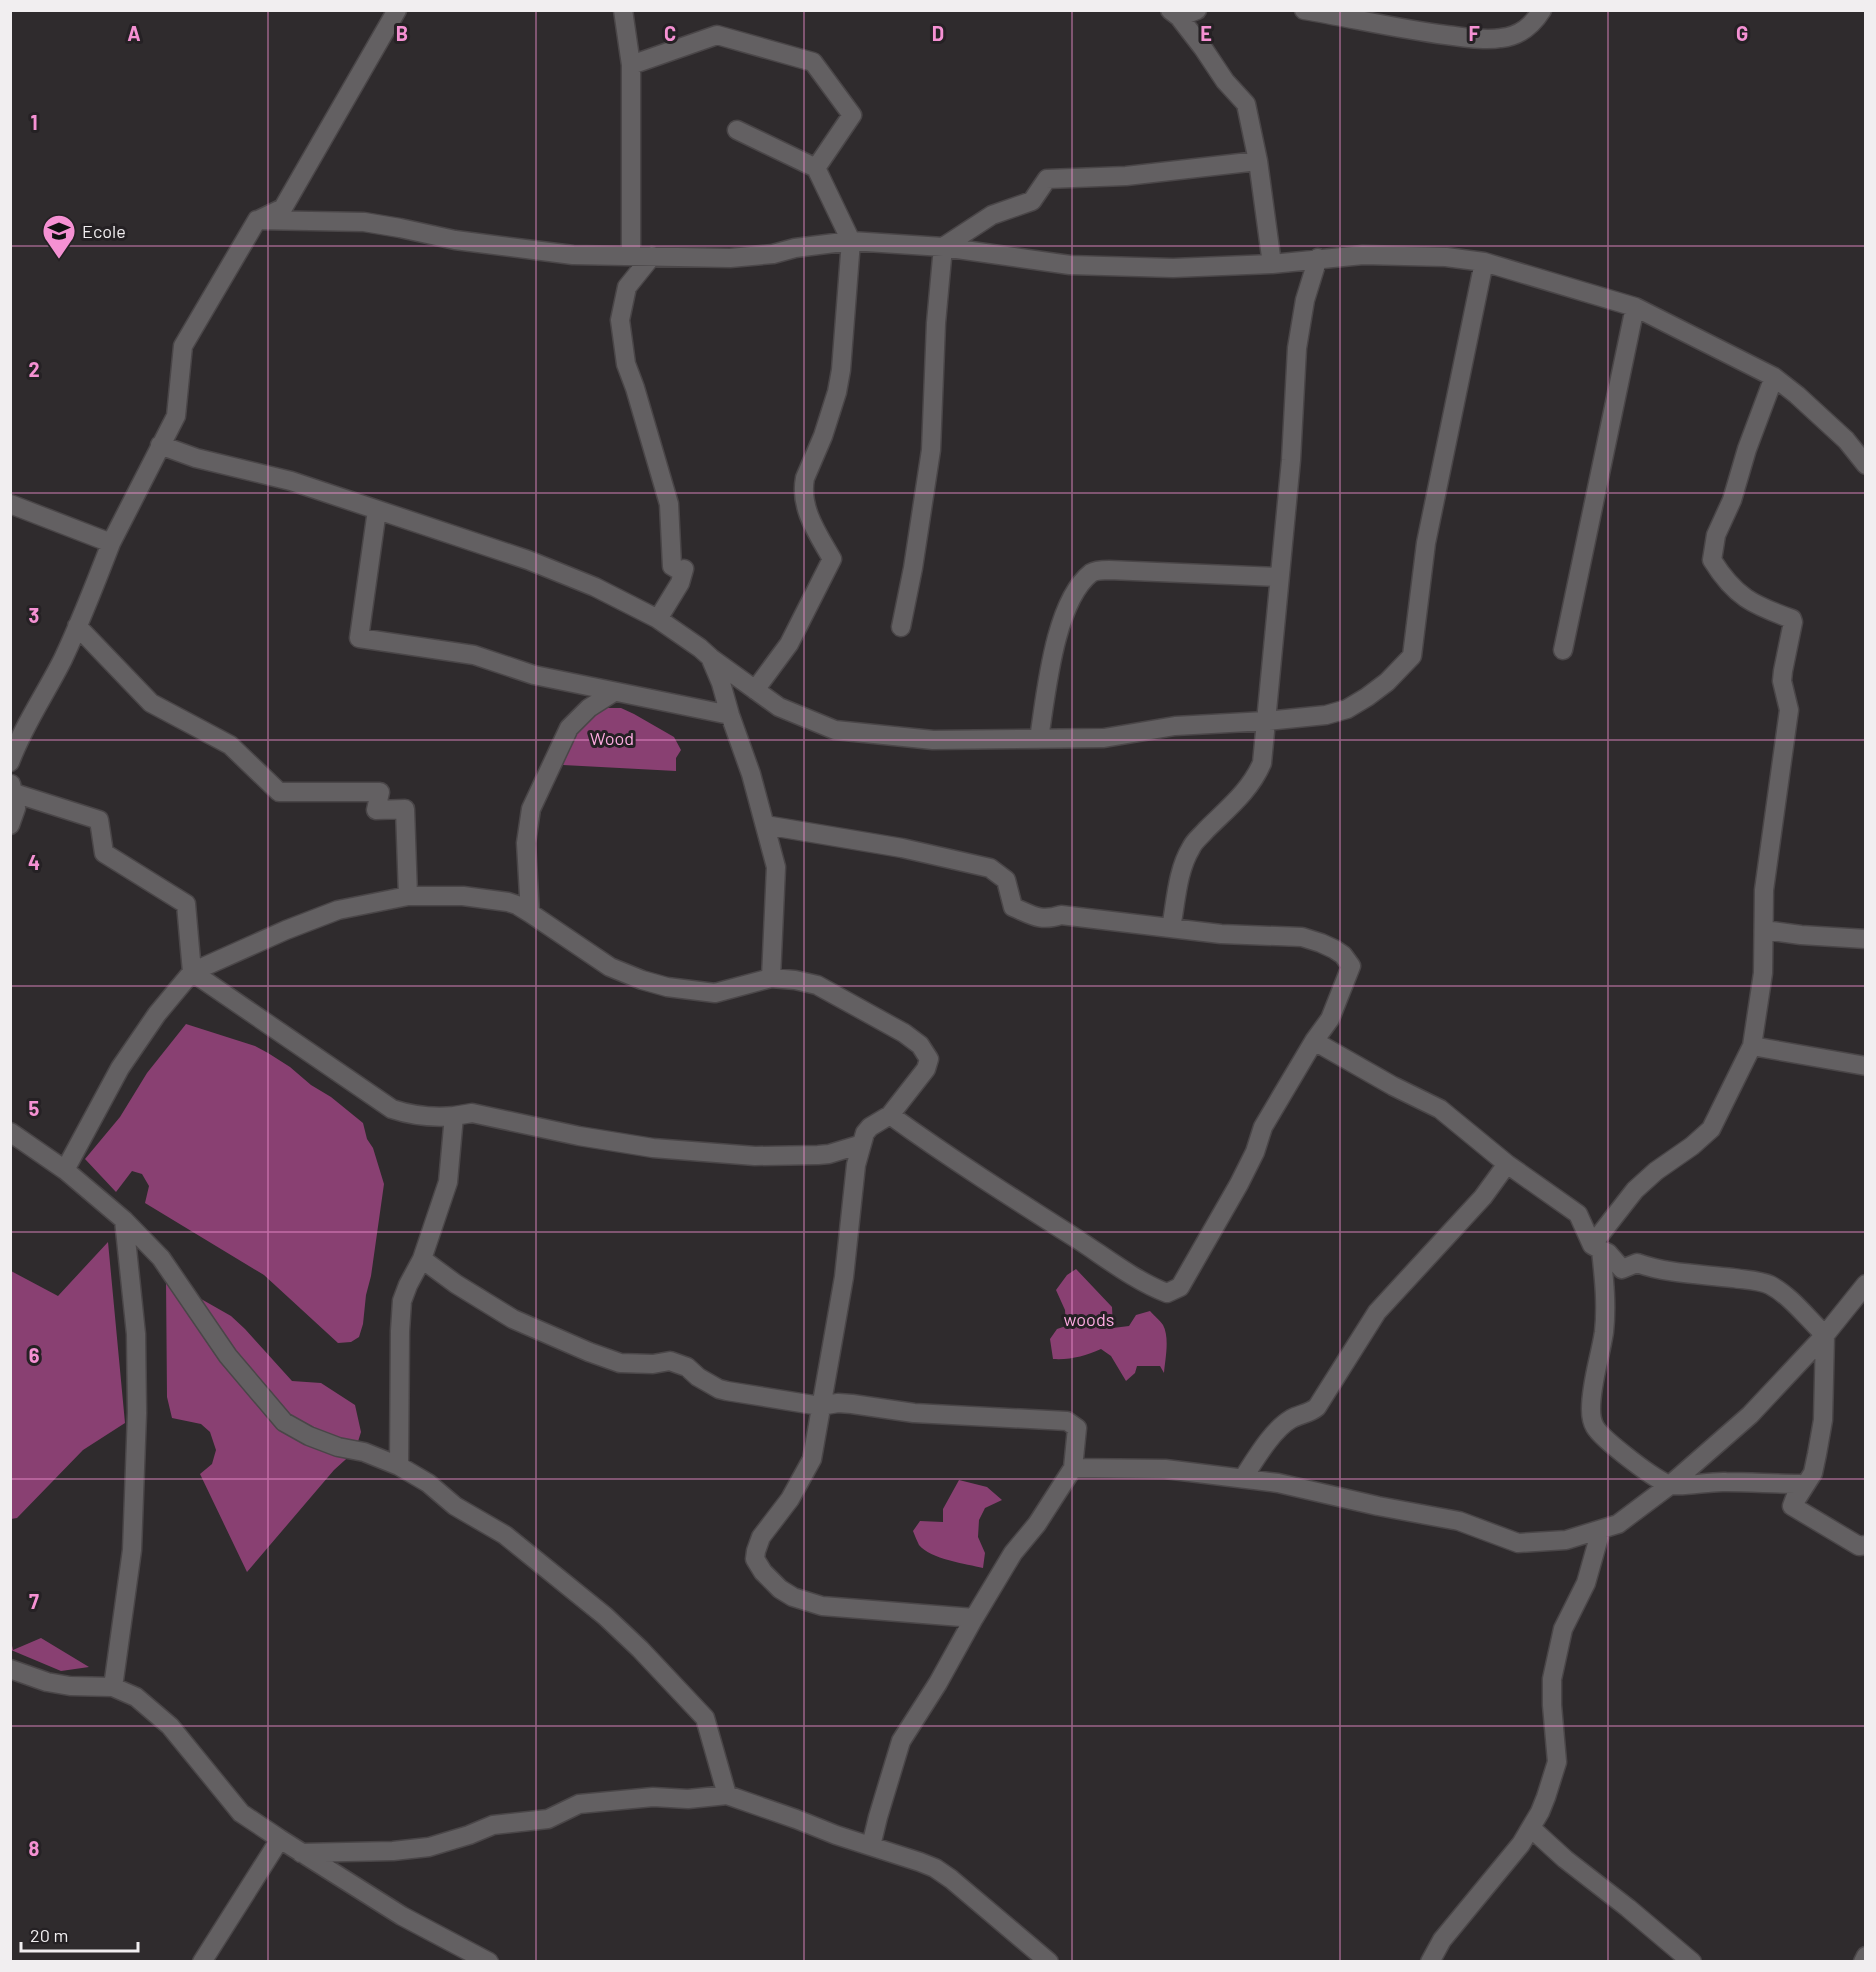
<svg xmlns="http://www.w3.org/2000/svg" width="1876" height="1972" font-family="Barlow,sans-serif">
<style>
.forest{fill:#894072}
.lines{fill:none;stroke-linecap:round;stroke-linejoin:round}
.street-casing{stroke:#4a4648;stroke-width:21}
.street{stroke:#636062;stroke-width:18}
.grid{fill:none;stroke:#f591d3;stroke-width:1.5;stroke-opacity:0.55}
.labels{text-anchor:middle;dominant-baseline:central;stroke-width:6;stroke-linejoin:round;paint-order:stroke}
.poi-label{font-size:18px;fill:#f1eef0;stroke:#252124;text-anchor:start}
.park-label{font-size:18px;fill:#feabe1;stroke:#252124}
.grid-label{font-size:20px;text-anchor:middle;font-weight:bold;fill:#f591d3;stroke:#252124;stroke-width:6;stroke-linejoin:round;paint-order:stroke}
</style>
<rect width="100%" height="100%" fill="#2f2b2d"/>
<!-- forest -->
<path class="forest" d="M603,708H621L634,714L674,737L681,750L676,758V771L563,765C570,737 580,725 603,708Z
M186,1024L255,1046L268,1053L290,1067L311,1085L331,1097L363,1123L367,1139L373,1148L384,1184L371,1276L366,1295L363,1324L359,1337L351,1342L338,1343L264,1275L145,1203L149,1186L142,1174L132,1171L116,1192L85,1159L120,1117L147,1073Z
M108,1242L125,1423L83,1450L17,1518L11,1519V1271L58,1296Z
M1076,1269L1112,1307L1113,1328L1129,1326L1136,1315L1150,1311C1154,1316 1160,1320 1163,1325C1170,1338 1165,1360 1164,1373L1160,1366H1137L1135,1373L1126,1381L1111,1356L1101,1349C1085,1356 1071,1360 1053,1359L1050,1339L1057,1329L1066,1326L1065,1310L1056,1290L1067,1275Z
M166,1279L231,1316L245,1329L292,1381L321,1383L355,1405L361,1432L355,1451L334,1470L247,1572L200,1474L212,1464L216,1450L210,1432L201,1424L172,1418L167,1397Z
M959,1480L987,1487L1002,1500L985,1508L979,1520L978,1537L985,1553L983,1568C967,1564 930,1559 919,1545C917,1541 915,1536 913,1531L920,1521L943,1522V1509Z
M41,1638L89,1667L61,1671L11,1650V1641L13,1650Z"/>
<g class="lines">
<!-- street casing -->
<g class="street-casing">
<path id="street" d="M623,10L631,65V255
M1170,10L1179,17L1203,48L1225,81L1246,104L1258,161L1272,264
M1304,10C1352,18 1398,29 1446,35C1463,37 1484,41 1501,38C1520,36 1532,26 1542,10
M1179,17L1197,10
M631,65L717,35L813,62L852,115L816,168L851,241L841,370L837,392L823,436L805,478C799,508 818,534 832,559L789,644L755,690
M737,130L816,168
M260,219L283,208L397,10
M652,256L627,287L620,320L626,364L635,388L669,504L672,566L682,572L684,569L680,583L658,619
M160,445L196,458L291,481L528,560L595,587L658,619L700,648L710,657L721,683L730,715L751,774L776,867L771,978L795,980L817,985L904,1033L920,1045L929,1059L926,1069L890,1115L870,1127L865,1133L856,1165L844,1277L812,1459L790,1499L761,1537L756,1551L755,1559L763,1572L780,1589L793,1597L822,1606L974,1618
M10,504L111,543L176,416L183,346L257,220L364,222L400,228L455,240L573,255L730,258L773,254L795,248L851,241L943,247L1070,265L1173,268L1272,264L1363,255L1446,257L1484,262L1635,307L1774,377L1797,395L1846,440L1866,465
M377,510L359,638L474,655L534,675L730,715
M77,626L151,703L230,745L279,792H380L376,810L405,809L408,896
M901,627L913,568L931,450L936,323L943,247L992,215L1032,201L1047,179L1126,176L1258,161
M1563,650L1635,307
M711,658L779,707L835,730L933,740L1104,738L1175,726L1266,721L1326,715L1347,709L1367,697L1387,682L1412,656L1426,543L1484,262
M1039,739C1046,695 1054,602 1091,573C1096,570 1103,570 1109,570L1279,577
M10,762C23,726 46,693 63,659C81,621 96,582 111,543
M14,793L99,820L104,853L186,904L192,972L392,1109C413,1116 431,1118 454,1116L448,1182L422,1259L408,1285L402,1301L400,1331L399,1466
M10,825L16,808L11,784
M765,825L902,848L990,868L1006,880L1013,907C1032,915 1040,922 1061,915L1221,934L1302,937L1321,943L1334,949L1343,955L1351,966L1330,1019L1314,1041L1393,1086L1440,1109L1507,1164
M530,913L526,843L531,809L569,728L589,708L614,692
M1171,928C1176,902 1177,871 1191,848C1194,841 1201,836 1206,830C1227,809 1250,791 1262,763L1291,460L1297,348L1305,300L1318,258
M1764,930L1801,935L1866,939
M1752,1046L1866,1066
M890,1115C951,1159 1014,1199 1077,1239C1105,1257 1135,1281 1167,1293L1180,1287L1239,1184L1255,1152L1263,1127L1314,1041
M454,1116L472,1113L579,1136L653,1148L755,1156L818,1155L829,1154L862,1144
M10,1132L65,1170L124,1220L161,1258L228,1356L284,1422L309,1436L338,1447L364,1452L399,1466L428,1483L455,1506L505,1535L605,1616L640,1649L705,1718L727,1795L796,1819L836,1835L920,1862L935,1868L951,1879L1049,1962
M65,1170L120,1068L157,1014L192,972L286,930L338,910L408,896H463L508,902L517,905L530,913L610,967L642,980L667,987L715,993L771,978
M1592,1245L1635,1190L1656,1171L1692,1146L1711,1129L1752,1046L1763,973L1764,890L1789,710L1782,681L1783,671L1793,622L1792,619C1753,605 1735,597 1712,560L1716,535L1732,500L1747,449L1774,377
M1601,1250L1608,1253L1622,1269L1637,1263C1668,1274 1700,1274 1733,1278C1745,1280 1759,1280 1770,1285C1791,1296 1808,1319 1825,1335L1823,1420L1817,1454L1813,1473L1792,1506L1800,1484C1775,1484 1751,1482 1726,1482C1709,1481 1688,1487 1671,1485C1658,1483 1602,1439 1595,1427C1592,1422 1591,1415 1591,1409C1591,1383 1600,1358 1604,1332C1607,1304 1604,1278 1601,1250Z
M422,1259L456,1284L513,1319L589,1352L620,1363L653,1364L670,1361L687,1367L698,1377L719,1389L727,1391L820,1406L838,1403L852,1404L914,1413L1067,1421L1077,1428L1073,1468
M1243,1478C1255,1460 1272,1430 1291,1419C1299,1414 1309,1414 1317,1407L1377,1312L1483,1197L1507,1164L1578,1214L1592,1245L1601,1250
M1792,1506L1859,1546L1866,1545
M10,1669L47,1682L70,1686L113,1687L136,1697L170,1726L241,1813L280,1839L402,1916L489,1962
M113,1687L132,1550L137,1413L136,1334L124,1220
M1531,1828L1565,1859L1628,1908L1692,1962
M871,1846L878,1817L901,1741L938,1683L974,1618L1013,1553L1037,1524L1073,1468L1165,1469L1278,1483L1378,1506L1459,1521L1518,1543L1566,1540L1618,1524L1670,1485L1750,1415L1825,1335L1866,1284
M301,1853L393,1851L429,1847L469,1835L493,1825L548,1819L579,1804L653,1797L688,1799L727,1795
M202,1962L280,1839
M1430,1962L1442,1940L1521,1844L1540,1812L1546,1797L1557,1762L1552,1705V1679L1563,1629L1586,1583L1601,1530
M1863,1962L1866,1956"/>
</g>
<!-- street -->
<use href="#street" class="street"/>
</g>
<!-- grid -->
<path class="grid" d="M268,10V1962M536,10V1962M804,10V1962M1072,10V1962M1340,10V1962M1608,10V1962M10,246H1866M10,493H1866M10,740H1866M10,986H1866M10,1232H1866M10,1479H1866M10,1726H1866"/>
<!-- icons -->
<defs>
<g id="school-pin" transform="scale(1.725)"><path d="M0 17L-7.5 6A9.5 9.5 0 1 1 7.5 6Z" fill="#f591d3" stroke="#252124"/><path d="M0-5L7-2L0 1L-7-2ZM-4 1L0 2.5L4 1V4Q0 6-4 4Z" fill="#111"/></g>
</defs>
<g fill-rule="evenodd">
<use href="#school-pin" x="59" y="231"/>
</g>
<g class="labels">
<!-- poi labels -->
<g class="poi-label">
<text x="82" y="231">Ecole</text>
</g>
<!-- park labels -->
<g class="park-label">
<text x="612" y="738">Wood</text>
<text x="1089" y="1319">woods</text>
</g>
</g>
<g class="grid-label">
<text x="134" y="41">A</text>
<text x="402" y="41">B</text>
<text x="670" y="41">C</text>
<text x="938" y="41">D</text>
<text x="1206" y="41">E</text>
<text x="1474" y="41">F</text>
<text x="1742" y="41">G</text>
<text x="34" y="130">1</text>
<text x="34" y="377">2</text>
<text x="34" y="623">3</text>
<text x="34" y="870">4</text>
<text x="34" y="1116">5</text>
<text x="34" y="1363">6</text>
<text x="34" y="1609">7</text>
<text x="34" y="1856">8</text>
</g>
<!-- border -->
<rect width="1876" height="1972" fill="none" stroke="#f1eef0" stroke-width="24"/>
<!-- scale -->
<path d="M21 1942v9h117v-9" fill="none" stroke="#f1eef0" stroke-width="3"/>
<text x="30" y="1942" font-size="18" fill="#f1eef0" stroke="#252124" stroke-width="4.5" paint-order="stroke">20 m</text>
</svg>
